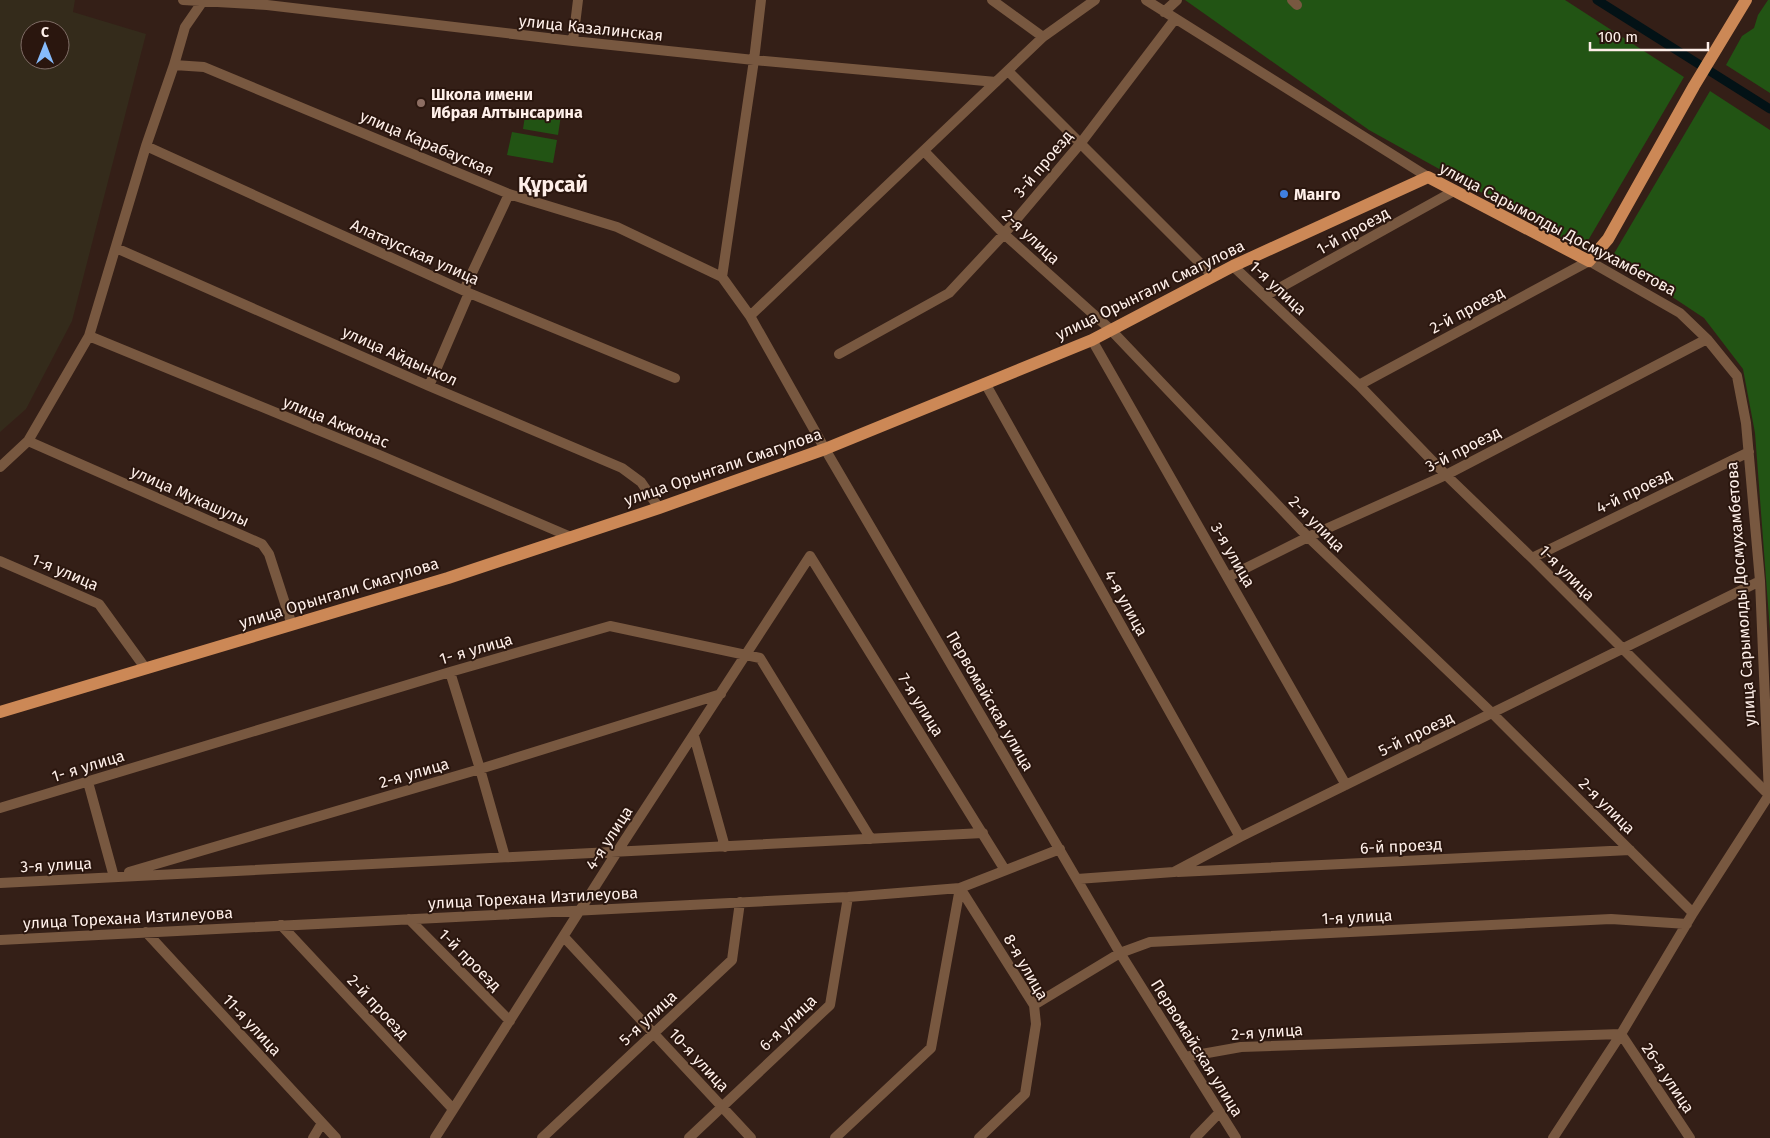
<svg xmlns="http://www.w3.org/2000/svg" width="1770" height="1138" font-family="'Fira Sans',sans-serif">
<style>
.industrial{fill:#342b1b;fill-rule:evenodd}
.green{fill:#225414}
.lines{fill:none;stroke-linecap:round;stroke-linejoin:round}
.canal{stroke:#031216;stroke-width:9}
.minor{stroke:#785840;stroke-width:10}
.major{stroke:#cc8856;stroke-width:12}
.education-dot{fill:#8d6e63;stroke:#2a160e;stroke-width:2}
.shop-dot{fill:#3f7fe0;stroke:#2a160e;stroke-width:2}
.labels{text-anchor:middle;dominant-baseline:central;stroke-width:4;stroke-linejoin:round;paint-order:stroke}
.street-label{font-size:16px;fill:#feefe9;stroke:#2a160e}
.poi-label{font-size:16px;font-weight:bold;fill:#feefe9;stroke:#2a160e;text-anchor:start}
.district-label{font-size:21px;font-weight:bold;fill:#feefe9;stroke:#2a160e}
</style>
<rect width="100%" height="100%" fill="#341f17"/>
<!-- industrial -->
<path class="industrial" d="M0,0H75L73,12L146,34L72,321L26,409L0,432ZM30,30H60V60H30Z"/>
<!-- green -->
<path class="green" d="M1185,0H1565L1684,77L1583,249L1369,130Z
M1768,0H1770V93L1726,65L1742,36L1754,28L1758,15Z
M1710,91L1770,130V631L1755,433L1743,369L1704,318L1612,257Z
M526,109L561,115L558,135L523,129Z
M512,132L557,140L553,163L507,155Z"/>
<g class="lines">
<!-- canal -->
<path class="canal" d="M1597,0L1770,109"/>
<!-- minor -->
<path class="minor" d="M183,0L267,5L573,41L754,60L996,82
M992,0L1043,37
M1146,0L1428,177
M1292,0L1297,5
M1164,12L1177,0
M573,41L578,0
M174,65L204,67L509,194L617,227L722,277L750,316L825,449L1120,953L1236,1138
M1008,71L1213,276
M146,146L469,293L675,378
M924,151L1004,234L1111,330L1308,537L1492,713L1693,913
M116,248L429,386L622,468L641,482L659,508
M1233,266L1359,385L1446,475L1532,558L1770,796
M722,277L754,60L761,0
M464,290L509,194
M1265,296L1454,191
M750,316L1043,37L1095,0
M89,336L379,455L571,537
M1092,340L1346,785
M839,354L949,293L1004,234L1080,144L1175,19
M985,383L1240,837
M1359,385L1589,261L1680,313L1707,339L1737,376L1746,423L1760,581L1769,795
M429,386L469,293
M28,441L262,544L269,554L292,625
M0,467L28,441L89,336L146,146L174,65L185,27L203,1
M1532,558L1749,452
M0,561L99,604L146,669
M1228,577L1308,537L1446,475L1707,339
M450,672L480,769L505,857
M694,736L725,847
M88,782L114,877
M0,808L450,672L610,626L760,658L871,839
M129,872L480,769L721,694
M1178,872L1630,850
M1077,879L1174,872L1240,837L1760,581
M0,883L983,833
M960,888L1034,1005L1036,1024L1025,1094L979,1138
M409,919L510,1021
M281,925L453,1109
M146,932L336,1138
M564,937L751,1138
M0,940L848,897L960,888L1060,849
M1034,1005L1120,953L1150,942L1611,919L1687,924
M1185,1057L1241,1047L1621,1034L1690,1138
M313,1138L322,1123
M435,1138L617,852L810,556L1005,870
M542,1138L732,960L740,902
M689,1138L830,1005L848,897
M835,1138L931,1048L960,888
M1195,1138L1220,1112
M1553,1138L1621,1034L1693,913L1769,795"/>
<!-- major -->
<path class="major" d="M0,712L448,578L659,508L825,449L1092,340L1233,266L1428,177L1589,261L1608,239L1694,86L1746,0"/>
</g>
<!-- markers -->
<circle class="education-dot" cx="421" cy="103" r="5"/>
<circle class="shop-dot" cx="1284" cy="194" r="5"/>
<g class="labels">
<!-- street labels -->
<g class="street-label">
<text transform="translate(591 28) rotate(6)">улица Казалинская</text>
<text transform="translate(427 143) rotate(23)">улица Карабауская</text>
<text transform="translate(1043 164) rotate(-50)">3-й проезд</text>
<text transform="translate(1558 229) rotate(28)">улица Сарымолды Досмухамбетова</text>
<text transform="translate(1353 231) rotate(-29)">1-й проезд</text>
<text transform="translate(1031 237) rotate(43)">2-я улица</text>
<text transform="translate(415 252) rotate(24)">Алатаусская улица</text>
<text transform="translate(1278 288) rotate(43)">1-я улица</text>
<text transform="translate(1150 290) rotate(-26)">улица Орынгали Смагулова</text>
<text transform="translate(1467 310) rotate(-28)">2-й проезд</text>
<text transform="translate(400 356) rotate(24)">улица Айдынкол</text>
<text transform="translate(336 422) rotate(22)">улица Акжонас</text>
<text transform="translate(1463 449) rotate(-27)">3-й проезд</text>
<text transform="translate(723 467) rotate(-19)">улица Орынгали Смагулова</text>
<text transform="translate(1634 491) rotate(-26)">4-й проезд</text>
<text transform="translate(190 496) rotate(24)">улица Мукашулы</text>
<text transform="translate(1317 524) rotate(45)">2-я улица</text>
<text transform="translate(1233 555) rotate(60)">3-я улица</text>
<text transform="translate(65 572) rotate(23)">1-я улица</text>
<text transform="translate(1567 573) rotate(45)">1-я улица</text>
<text transform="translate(339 593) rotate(-17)">улица Орынгали Смагулова</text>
<text transform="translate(1741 594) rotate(-94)">улица Сарымолды Досмухамбетова</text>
<text transform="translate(1126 603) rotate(61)">4-я улица</text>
<text transform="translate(476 649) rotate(-16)">1- я улица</text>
<text transform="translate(990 701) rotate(60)">Первомайская улица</text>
<text transform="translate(921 705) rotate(58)">7-я улица</text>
<text transform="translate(1416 734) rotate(-26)">5-й проезд</text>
<text transform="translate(88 766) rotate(-17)">1- я улица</text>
<text transform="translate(414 773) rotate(-16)">2-я улица</text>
<text transform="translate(1607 806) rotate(45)">2-я улица</text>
<text transform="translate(609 838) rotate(-57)">4-я улица</text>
<text transform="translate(1401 846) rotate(-3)">6-й проезд</text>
<text transform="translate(56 865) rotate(-3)">3-я улица</text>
<text transform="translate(533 898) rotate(-3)">улица Торехана Изтилеуова</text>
<text transform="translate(1357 917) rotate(-3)">1-я улица</text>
<text transform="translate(128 918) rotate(-3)">улица Торехана Изтилеуова</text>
<text transform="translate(470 960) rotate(45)">1-й проезд</text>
<text transform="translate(1026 967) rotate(60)">8-я улица</text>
<text transform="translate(378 1007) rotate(47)">2-й проезд</text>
<text transform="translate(648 1018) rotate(-43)">5-я улица</text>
<text transform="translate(788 1023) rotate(-44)">6-я улица</text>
<text transform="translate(252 1025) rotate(47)">11-я улица</text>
<text transform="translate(1267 1032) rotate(-4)">2-я улица</text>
<text transform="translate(1197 1048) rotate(58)">Первомайская улица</text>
<text transform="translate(699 1060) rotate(47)">10-я улица</text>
<text transform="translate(1668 1078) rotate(56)">26-я улица</text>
</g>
<!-- poi labels -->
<g class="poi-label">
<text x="431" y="94">Школа имени<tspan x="431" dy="18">Ибрая Алтынсарина</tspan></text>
<text x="1294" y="194">Манго</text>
</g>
<!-- district labels -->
<g class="district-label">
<text x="553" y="185">Құрсай</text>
</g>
</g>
<!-- north arrow -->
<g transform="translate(45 45)"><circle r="24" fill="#2a160e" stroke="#7f6d66"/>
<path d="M0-4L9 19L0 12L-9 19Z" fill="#86bbfb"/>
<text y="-8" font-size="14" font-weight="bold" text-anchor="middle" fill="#feefe9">С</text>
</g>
<!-- scale -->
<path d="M1590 42v8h118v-8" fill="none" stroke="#feefe9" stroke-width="2.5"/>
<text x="1598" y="42" font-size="15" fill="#feefe9" stroke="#2a160e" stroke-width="4" paint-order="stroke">100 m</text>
</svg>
